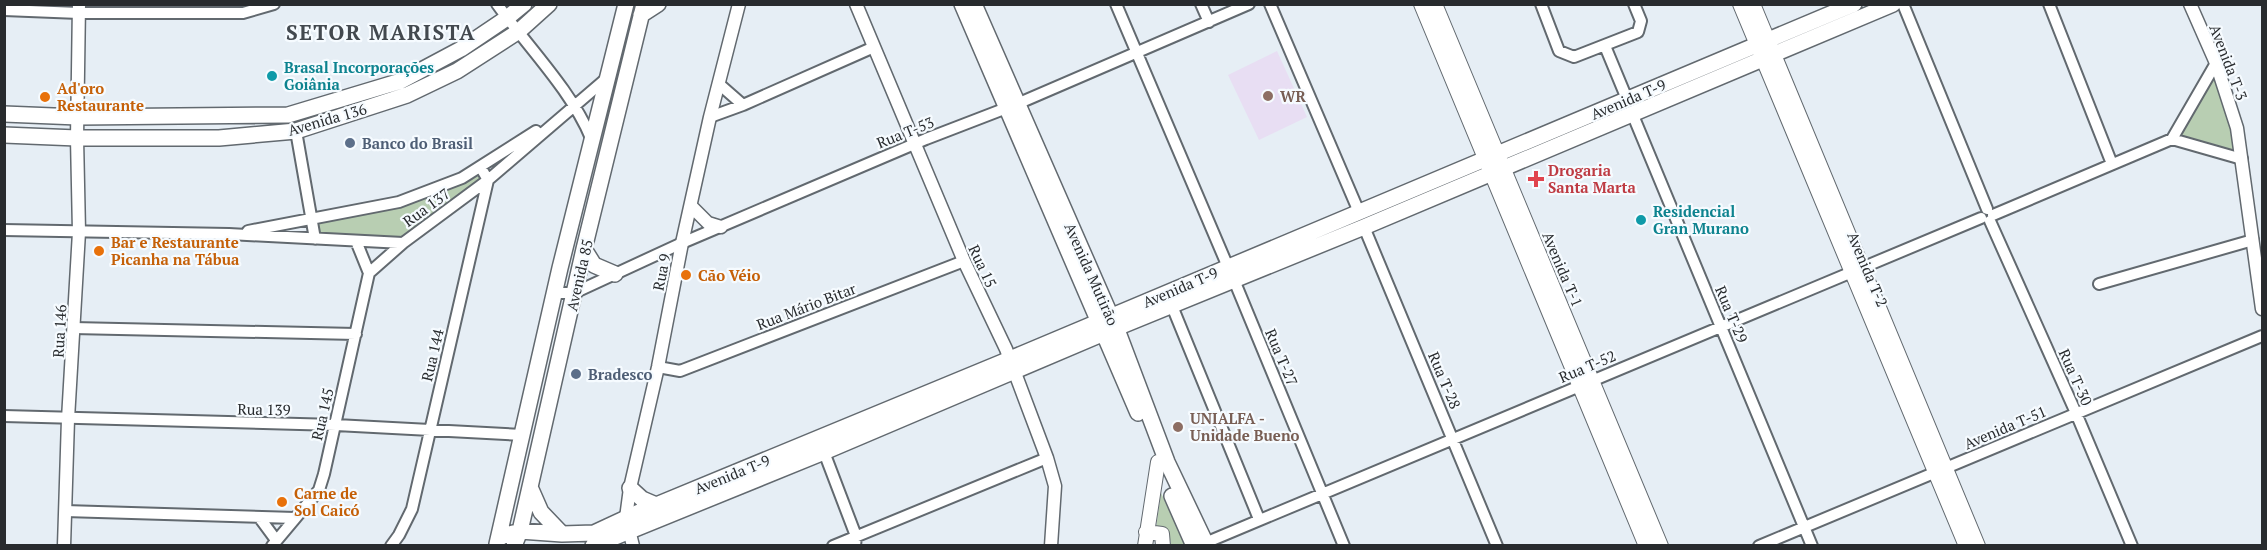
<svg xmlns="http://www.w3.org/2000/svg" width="2267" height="550" font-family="'PT Serif',serif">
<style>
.education{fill:#e8def3}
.green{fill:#b8ceb2}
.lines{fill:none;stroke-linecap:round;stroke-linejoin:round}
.minor-casing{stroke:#62696f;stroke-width:14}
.tertiary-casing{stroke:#62696f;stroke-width:15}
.secondary-casing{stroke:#62696f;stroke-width:16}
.primary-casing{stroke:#62696f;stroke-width:18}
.minor{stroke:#fff;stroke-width:10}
.tertiary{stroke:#fff;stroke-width:12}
.secondary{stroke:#fff;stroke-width:14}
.primary{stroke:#fff;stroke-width:15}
.culture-dot{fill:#0f9aa8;stroke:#f6fbff;stroke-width:2}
.education-dot{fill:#8d6e63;stroke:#f6fbff;stroke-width:2}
.food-dot{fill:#e8710a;stroke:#f6fbff;stroke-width:2}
.service-dot{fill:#5c6f8a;stroke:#f6fbff;stroke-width:2}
.health-dot{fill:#e0444e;stroke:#f6fbff;stroke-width:2}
.labels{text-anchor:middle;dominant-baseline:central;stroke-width:4.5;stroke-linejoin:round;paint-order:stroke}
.street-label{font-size:15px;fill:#282b2e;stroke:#f6fbff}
.culture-label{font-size:15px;font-weight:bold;fill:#0d838f;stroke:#f6fbff;text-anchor:start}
.food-label{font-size:15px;font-weight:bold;fill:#c56008;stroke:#f6fbff;text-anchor:start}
.education-label{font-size:15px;font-weight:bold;fill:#785e54;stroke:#f6fbff;text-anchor:start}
.service-label{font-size:15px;font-weight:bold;fill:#4e5e75;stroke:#f6fbff;text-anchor:start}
.health-label{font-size:15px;font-weight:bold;fill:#be3a42;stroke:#f6fbff;text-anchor:start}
.district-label{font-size:21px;font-weight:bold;letter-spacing:1.5px;fill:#43494f;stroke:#f6fbff}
</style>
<rect width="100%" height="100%" fill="#e6eef5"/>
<!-- education -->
<path class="education" d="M1277,51L1307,117L1259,140L1228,75Z"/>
<!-- green -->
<path class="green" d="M2217,72L2237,151L2179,137Z
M478,172L481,180L403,241L315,237V222L403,205Z
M1161,493L1186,545H1171C1170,534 1167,531 1156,528Z"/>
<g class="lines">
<!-- minor casing -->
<g class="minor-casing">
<path id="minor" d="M497,4C528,47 571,90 591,138
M1116,4L1228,267
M1201,4L1209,22
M1270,4L1359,212
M1541,4L1559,51L1574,57L1638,32L1641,21L1634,4
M1903,4L1987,209
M2049,4L2112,164
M4,10L79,13H243L274,4
M1605,46L1627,99
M719,84L743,105
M1632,113L1812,546
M710,117L743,105L874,47
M296,131L315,239
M2172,139L2216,63
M1993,215L2172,139L2242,159
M1990,221L2076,413L2132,546
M1364,227L1497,546
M4,230L229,234L403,243L488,180L607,78
M248,231L399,202L462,178L536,131
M369,273L403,243
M1234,280L1344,546
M2099,284L2253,240
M555,293H574L682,243L926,139L1017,104L1249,4
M1172,306L1259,519
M73,328L356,334
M658,367L680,371L964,261
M4,416L336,425L522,435
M824,452L856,536L855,546
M65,511L295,518
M259,517L276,540
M1205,543L1981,218
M272,546L319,490L324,474L369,273L356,241
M391,546L399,535L412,509L488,180L481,168
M833,546L1047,458
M1759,546L2262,336"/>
</g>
<!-- tertiary casing -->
<g class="tertiary-casing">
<path id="tertiary" d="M856,4L964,261L1006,349L1047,458L1055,486L1051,546
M2190,4L2216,63L2237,128L2262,309
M691,206L708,223L721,227
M64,546L68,419L79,232L77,138L79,4
M633,546L626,518L630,488L658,367L682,243L710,117L739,4"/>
</g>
<!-- secondary casing -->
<g class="secondary-casing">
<path id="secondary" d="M1421,4L1646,546
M1435,4L1661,546
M1740,4L1966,546
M1753,4L1978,546
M1146,532L1162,534L1163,546
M1145,546L1158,462"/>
</g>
<!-- primary casing -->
<g class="primary-casing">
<path id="primary" d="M962,4L1138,413
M974,4L1119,335L1167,462L1207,546
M641,15L658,4
M4,114L78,117L288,115L401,81L461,49L507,18L524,4
M4,135L77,138H219L296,131L407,95L457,71L519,31L549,4
M584,249L594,265L615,274
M530,487L541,512L562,534
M630,488L642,499L656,505
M1172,496L1194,546
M500,537L520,531L562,534L594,533L637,513L1010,359L1854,4
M497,544L560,268L626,4
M514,546L520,531L584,249L644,4
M593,546L824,452L1104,333L1364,227L1893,4"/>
</g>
<!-- minor -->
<use href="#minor" class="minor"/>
<!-- tertiary -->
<use href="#tertiary" class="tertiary"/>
<!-- secondary -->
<use href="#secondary" class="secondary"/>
<!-- primary -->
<use href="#primary" class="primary"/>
</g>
<!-- markers -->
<g class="culture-dot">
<circle cx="272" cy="76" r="6"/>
<circle cx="1641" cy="220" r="6"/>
</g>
<g class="education-dot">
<circle cx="1268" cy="96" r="6"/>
<circle cx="1178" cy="427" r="6"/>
</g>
<g class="food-dot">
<circle cx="45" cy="97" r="6"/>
<circle cx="99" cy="251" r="6"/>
<circle cx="686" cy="275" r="6"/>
<circle cx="282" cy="502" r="6"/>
</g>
<g class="service-dot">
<circle cx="350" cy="143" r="6"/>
<circle cx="576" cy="374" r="6"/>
</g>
<path class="health-dot" d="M1533 170h6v6h6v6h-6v6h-6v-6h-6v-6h6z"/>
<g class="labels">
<!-- street labels -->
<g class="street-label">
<text transform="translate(2229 62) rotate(69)">Avenida T-3</text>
<text transform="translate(1628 99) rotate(-23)">Avenida T-9</text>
<text transform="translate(327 119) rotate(-16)">Avenida 136</text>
<text transform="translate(905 132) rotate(-22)">Rua T-53</text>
<text transform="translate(426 207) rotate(-36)">Rua 137</text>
<text transform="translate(983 266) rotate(65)">Rua 15</text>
<text transform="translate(1563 269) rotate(67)">Avenida T-1</text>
<text transform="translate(1868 269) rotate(67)">Avenida T-2</text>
<text transform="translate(661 272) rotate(-79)">Rua 9</text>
<text transform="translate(1092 274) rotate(66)">Avenida Mutirão</text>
<text transform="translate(579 275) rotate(-77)">Avenida 85</text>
<text transform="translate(1180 287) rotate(-23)">Avenida T-9</text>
<text transform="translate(806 306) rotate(-21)">Rua Mário Bitar</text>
<text transform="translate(1732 314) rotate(67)">Rua T-29</text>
<text transform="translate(59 331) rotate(-87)">Rua 146</text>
<text transform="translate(432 355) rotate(-77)">Rua 144</text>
<text transform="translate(1282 357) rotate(67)">Rua T-27</text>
<text transform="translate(1587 366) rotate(-23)">Rua T-52</text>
<text transform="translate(2076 377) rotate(66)">Rua T-30</text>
<text transform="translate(1445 380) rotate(67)">Rua T-28</text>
<text transform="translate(264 409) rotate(1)">Rua 139</text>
<text transform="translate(322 414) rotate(-77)">Rua 145</text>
<text transform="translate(2005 427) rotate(-23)">Avenida T-51</text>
<text transform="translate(732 474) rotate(-22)">Avenida T-9</text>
</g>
<!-- culture labels -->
<g class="culture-label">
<text x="284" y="67">Brasal Incorporações<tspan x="284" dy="17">Goiânia</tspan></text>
<text x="1653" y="211">Residencial<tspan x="1653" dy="17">Gran Murano</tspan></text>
</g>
<!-- food labels -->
<g class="food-label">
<text x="57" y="88">Ad'oro<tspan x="57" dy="17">Restaurante</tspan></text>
<text x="111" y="242">Bar e Restaurante<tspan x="111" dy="17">Picanha na Tábua</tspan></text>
<text x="698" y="275">Cão Véio</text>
<text x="294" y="493">Carne de<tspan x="294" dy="17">Sol Caicó</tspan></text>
</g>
<!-- education labels -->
<g class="education-label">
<text x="1280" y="96">WR</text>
<text x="1190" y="418">UNIALFA -<tspan x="1190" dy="17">Unidade Bueno</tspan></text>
</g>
<!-- service labels -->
<g class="service-label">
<text x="362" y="143">Banco do Brasil</text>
<text x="588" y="374">Bradesco</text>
</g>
<!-- health labels -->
<g class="health-label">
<text x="1548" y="170">Drogaria<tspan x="1548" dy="17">Santa Marta</tspan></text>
</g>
<!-- district labels -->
<g class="district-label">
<text x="381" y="32">SETOR MARISTA</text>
</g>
</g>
<!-- border -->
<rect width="2267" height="550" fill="none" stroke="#282b2e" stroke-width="12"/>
</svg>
